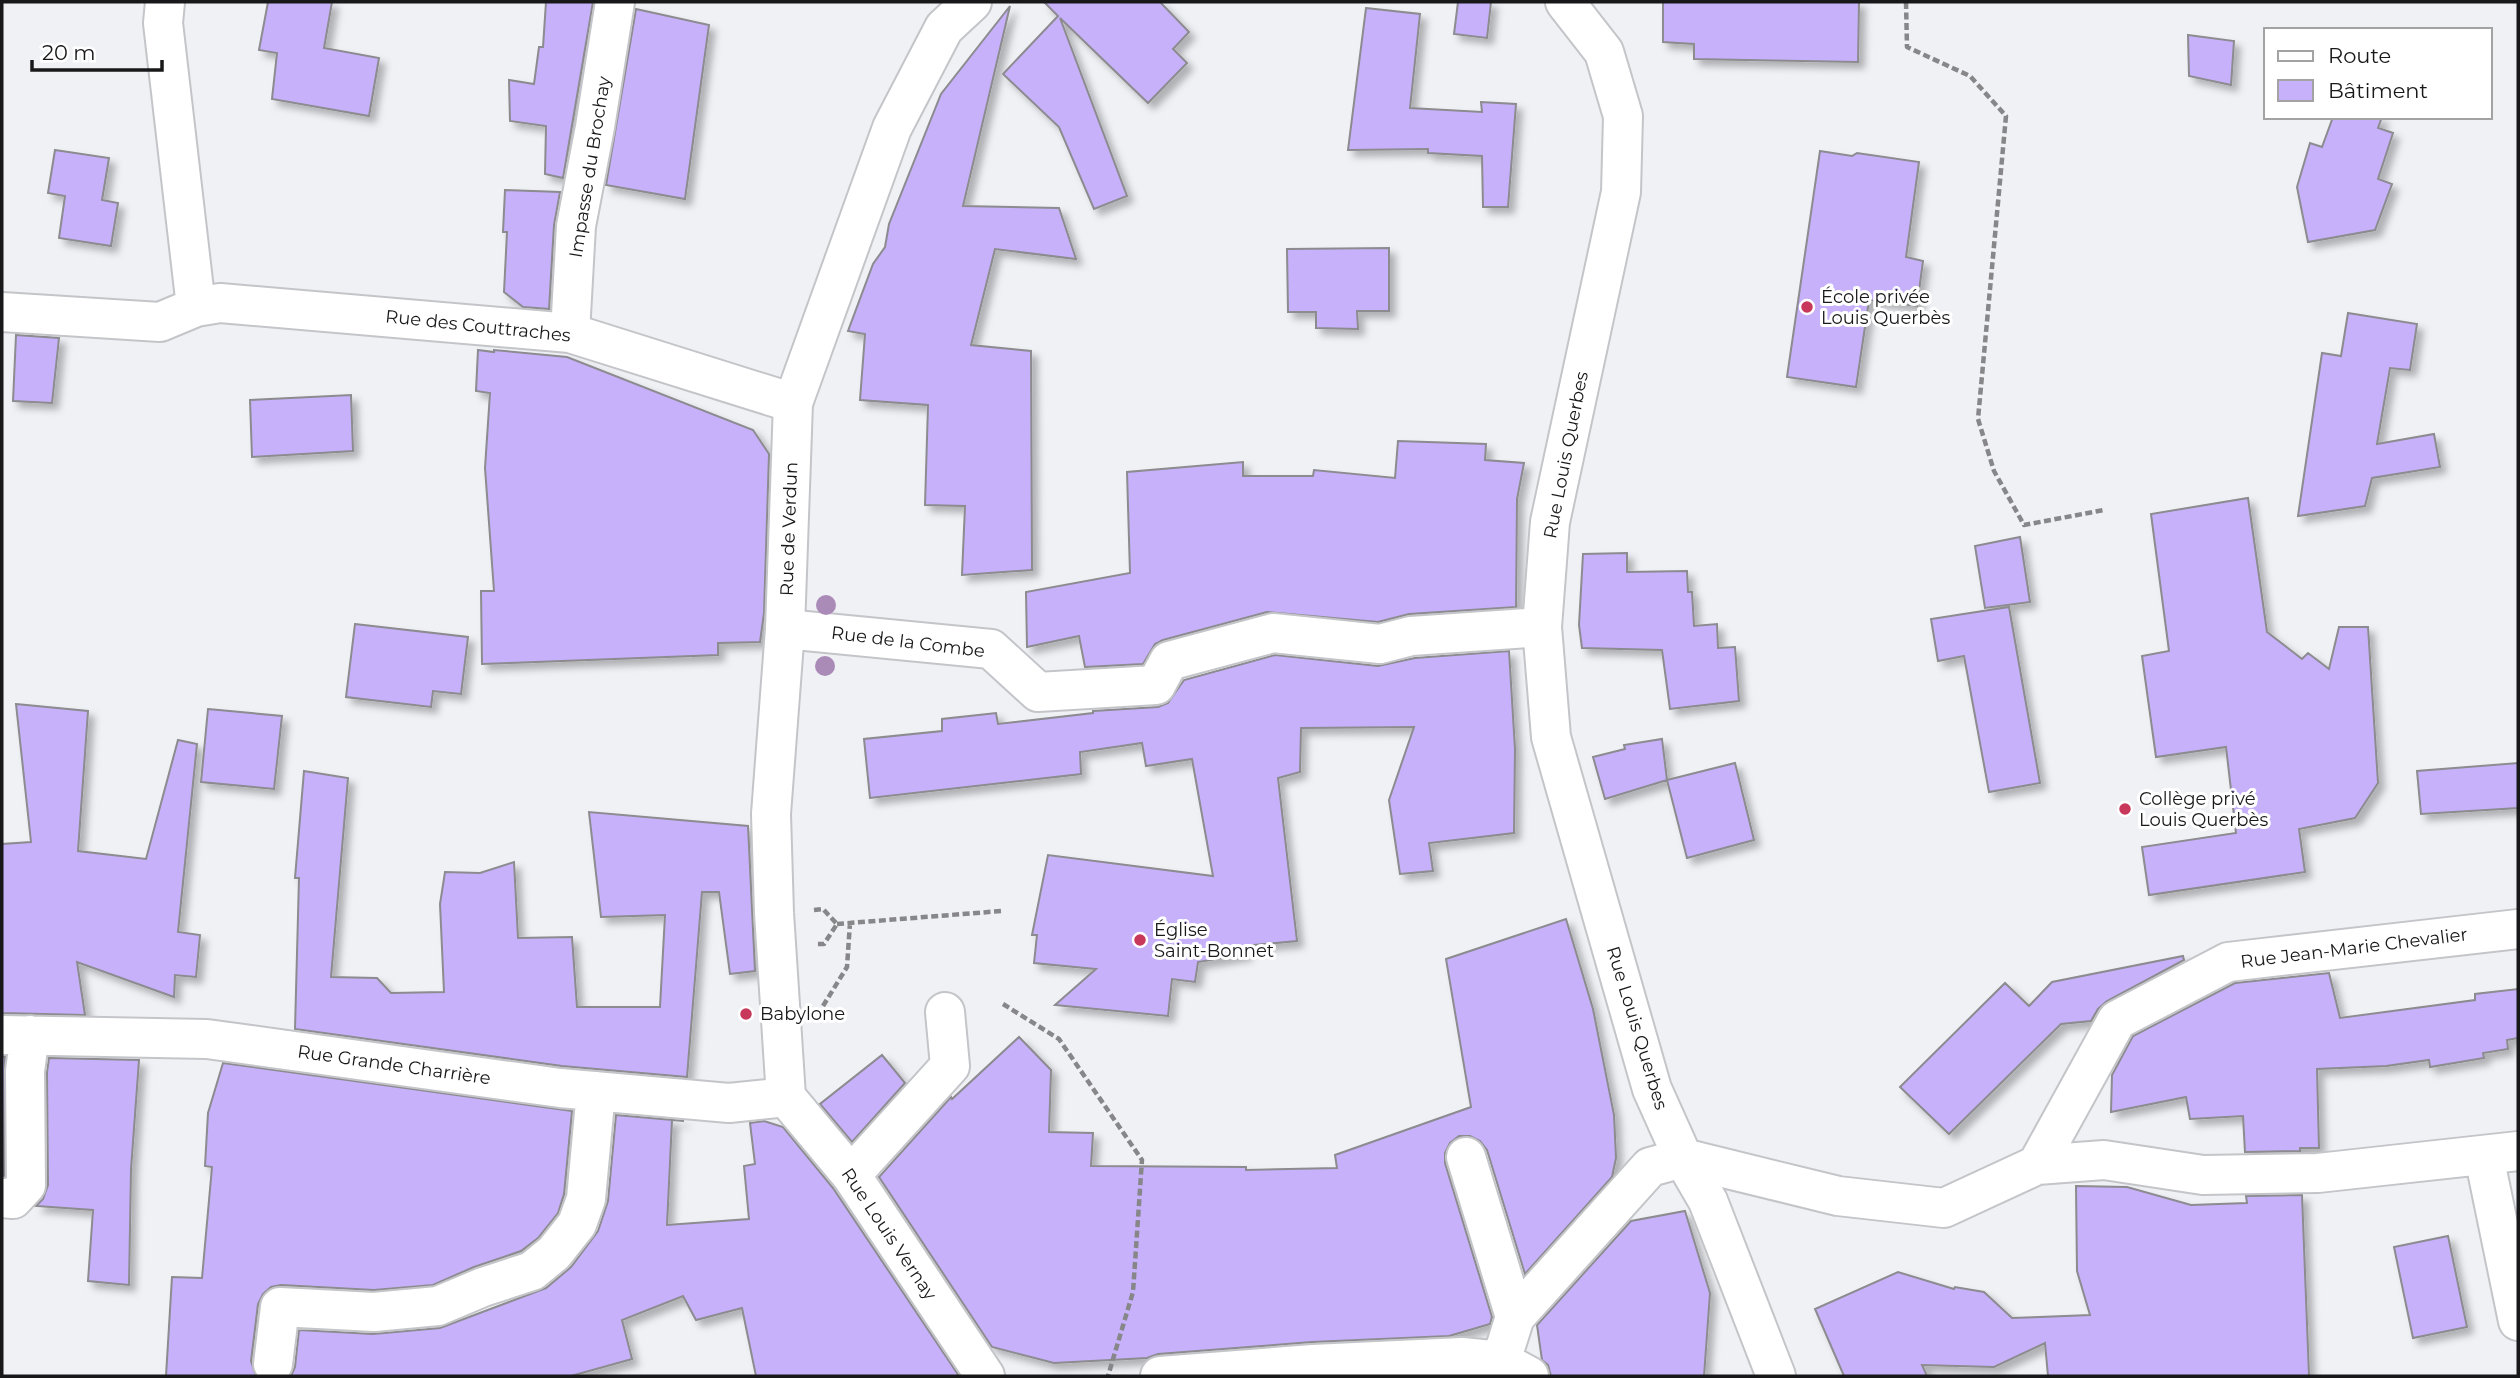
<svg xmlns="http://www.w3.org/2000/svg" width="2520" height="1378" font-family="Montserrat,sans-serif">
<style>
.building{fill:#c7b1fb;stroke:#8c8b8f;stroke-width:2;filter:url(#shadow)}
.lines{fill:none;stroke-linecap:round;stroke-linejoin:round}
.street-casing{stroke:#c4c5c9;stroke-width:42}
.secondary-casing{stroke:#c4c5c9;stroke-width:42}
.path{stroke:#87878a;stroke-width:4.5;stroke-dasharray:7 3.5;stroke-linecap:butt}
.street{stroke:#fff;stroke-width:38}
.secondary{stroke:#fff;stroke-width:38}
.tree{fill:#aa8bb8}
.poi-dot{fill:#c7385b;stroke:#fff;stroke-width:2.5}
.labels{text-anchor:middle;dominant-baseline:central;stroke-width:6;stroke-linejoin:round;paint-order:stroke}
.street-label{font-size:18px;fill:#18181a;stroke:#fff}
.poi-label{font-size:18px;fill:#18181a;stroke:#fff;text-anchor:start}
</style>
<defs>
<filter id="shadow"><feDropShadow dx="6" dy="6" stdDeviation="3.5" flood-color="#0004"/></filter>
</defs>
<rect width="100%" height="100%" fill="#f0f1f5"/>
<!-- building -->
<path class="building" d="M268,2H332L324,48L379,58L369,116L272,99L277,53L259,50Z
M546,2H593L563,178L545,174L546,126L510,121L509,80L534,84L539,47H543Z
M1044,2H1160L1189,32L1173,49L1187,63L1148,103L1060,18L1127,196L1094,209L1059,127L1003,74L1058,16Z
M1458,2H1491L1487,38L1454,34Z
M1663,2H1859L1858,62L1694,59V44L1663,42Z
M1010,6L963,206L1059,208L1076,259L995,249L971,345L1031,351L1032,570L962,575L965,506L925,505L928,405L860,400L865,334L848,331L873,264L885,247L889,224L941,94Z
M1366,8L1420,14L1410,108L1482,112L1481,102L1516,104L1508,207H1483L1482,156L1428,153V149L1348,150Z
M636,9L709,25L685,199L606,185Z
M2188,35L2234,41L2231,85L2189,76Z
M2333,117H2382L2378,128L2393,133L2378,179L2392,184L2375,230L2308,242L2297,187L2310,143L2322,147Z
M55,150L109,158L102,200L118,203L111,246L59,238L65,196L48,193Z
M1820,151L1852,156L1857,153L1919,162L1906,257L1923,261L1917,306L1869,300L1856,387L1787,377Z
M505,190L560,192L554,225L549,309L523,307L504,292L507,232H503Z
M1389,248V311H1357L1358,329L1316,328V312H1288L1287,249Z
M2348,313L2417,324L2410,370L2390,368L2377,444L2434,434L2440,467L2372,478L2365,506L2298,516L2322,353L2341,356Z
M16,335L59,338L52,403L13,401Z
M478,350L494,352V350L567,357L753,430L769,454L764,613L760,642L718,643V655L482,664L481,591H494L485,468L490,393L476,391Z
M351,395L353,451L252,457L250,400Z
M1398,441L1486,444L1485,460L1524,463L1517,499L1516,607L1409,614L1378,622L1267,612L1163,640L1155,644L1143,664L1085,667L1079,636L1027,647L1026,592L1130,573L1127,472L1243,462V476H1313L1314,470L1395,478Z
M2248,498L2267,632L2302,659L2308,653L2329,669L2339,627H2368L2378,783L2355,818L2299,829L2305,872L2149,895L2142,847L2236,833L2226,747L2156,757L2142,656L2169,651L2151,514Z
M2020,537L2030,602L1985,608L1975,546Z
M1627,553V572L1687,571L1688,592H1692L1694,626L1717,624L1718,648L1735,647L1739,701L1670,709L1662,650L1582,648L1579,625L1583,554Z
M2009,607L2040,783L1989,792L1964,656L1938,661L1931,619Z
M355,624L468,637L461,694L433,691L431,707L346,697Z
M1509,651L1515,749L1514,833L1429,843L1433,871L1400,874L1389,800L1414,727L1301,728L1300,772L1278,778L1297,941L1244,946L1246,954L1198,962L1195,982L1172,979L1168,1016L1055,1005L1096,969L1034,963L1037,935H1032L1048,855L1213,876L1192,759L1146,766L1142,743L1080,752L1081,774L870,798L864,739L942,731V719L996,713L998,724L1093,713V711L1158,707L1168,703L1184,680L1275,655L1378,666L1415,658Z
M16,704L88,711L78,851L146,859L178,740L197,744L178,932L200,935L196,977L175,975L174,997L77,962L85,1015L2,1013V844L31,842Z
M208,709L282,716L274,789L201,782Z
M1662,739L1667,780L1605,799L1593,757L1625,749L1624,745Z
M1735,763L1754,840L1687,858L1667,780Z
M2518,763V808L2421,814L2417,771Z
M304,771L348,778L331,977L377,978L391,993L444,992L440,904L445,872L480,873L514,862L518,938L572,937L577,1007H660L665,915L601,917L589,812L748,826L755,971L730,974L719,892H702L687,1077L562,1066L295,1029L299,878H295Z
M1566,919L1593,1009L1614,1115L1616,1158L1612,1177L1525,1274L1487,1150L1480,1141L1470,1136H1459L1450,1143L1445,1153V1163L1492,1317L1490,1324L1449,1336L1312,1342L1158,1354L1147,1358L1054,1363L992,1347L879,1177L951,1097L952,1099L1019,1037L1051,1070L1049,1132L1093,1133L1091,1166L1246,1167V1170L1337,1168L1335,1155L1471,1107L1446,959Z
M2183,956L2184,960L2107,1001L2098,1009L2091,1021L2061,1024L1949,1134L1900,1087L2005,983L2029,1006L2052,982Z
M2329,973L2340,1018L2475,1000V994L2518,989V1038L2507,1040L2508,1049L2483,1053L2484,1058L2430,1067L2429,1060L2386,1066L2317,1069L2319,1148H2300V1151L2245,1152L2243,1116L2190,1119L2186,1097L2111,1112L2112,1075L2133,1036L2235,983Z
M882,1055L905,1083L852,1142L820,1104Z
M2,1057H5L4,1176L2,1177Z
M49,1058L139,1060L131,1169L129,1285L88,1281L93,1210L36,1206L43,1199L48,1185L47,1072Z
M223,1063L572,1111L564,1194L558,1213L538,1238L521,1251L474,1267L433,1285L374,1290L281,1285L271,1287L263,1294L258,1304L251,1361L256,1376H166L172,1277L202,1278L212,1167L205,1166L208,1113Z
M616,1115L684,1121L672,1120L667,1225L749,1219L744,1166L755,1164L750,1123L764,1121L783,1127L833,1188L959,1376H756L742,1308L696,1320L683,1296L622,1320L632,1359L571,1376H291L295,1367L299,1330L373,1334L440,1328L546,1288L571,1267L598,1231L608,1201Z
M2076,1186L2127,1187L2191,1205L2247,1203L2246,1196L2302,1195L2309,1376H2048L2045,1343L1994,1367L1922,1365L1927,1376H1844L1815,1309L1898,1272L1954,1289L1955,1287L1984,1292L2012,1318L2090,1315L2077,1271Z
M1685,1211L1710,1293L1704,1376H1551L1548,1365L1542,1360L1537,1325L1631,1221Z
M2448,1236L2467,1327L2413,1338L2394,1247Z"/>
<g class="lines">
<!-- street casing -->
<g class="street-casing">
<path id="street" d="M165,2L163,23L196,307
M2,312L160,322L196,307L220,303L570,333L793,403
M570,333L576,226L595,127L615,2
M785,629L991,649L1038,692L1156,685L1169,661L1273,633L1380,644L1411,636L1542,627
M2,1035L207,1039L560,1088L729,1103L786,1097
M2484,1156L2518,1321
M1466,1157L1515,1317
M2037,1165L2117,1020L2228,962L2518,929
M851,1175L950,1066L945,1012
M2,1198L13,1199L26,1185L25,1071L30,1035
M1501,1361L1515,1317L1650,1167L1683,1158L1838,1196L1944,1208L2037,1165L2104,1160L2203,1175L2318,1173L2518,1151
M273,1364L280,1307L374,1312L438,1306L483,1287L532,1271L554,1253L577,1224L586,1199L596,1091
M1160,1376L1313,1364L1462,1357L1501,1361L1529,1376"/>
</g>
<!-- secondary casing -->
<g class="secondary-casing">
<path id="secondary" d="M972,2L944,28L892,128L793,403L785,629L771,814L774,913L786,1097L851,1175L985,1376
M1565,2L1604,52L1623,116L1621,192L1550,522L1542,627L1551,737L1652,1089L1683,1158L1708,1201L1776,1376"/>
</g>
<!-- path -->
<path class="path" d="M1906,2L1907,47L1970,76L2006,116L1978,419L1994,471L2024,525L2104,510
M814,910L823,909L837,924L824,944H817
M837,924L1001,911
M1003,1004L1059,1039L1142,1160L1133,1292L1108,1376
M823,1006L847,967L850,923"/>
<!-- street -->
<use href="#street" class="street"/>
<!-- secondary -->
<use href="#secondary" class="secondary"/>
</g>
<!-- trees -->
<g class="tree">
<circle cx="826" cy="605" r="10"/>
<circle cx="825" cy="666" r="10"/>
</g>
<!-- markers -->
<g class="poi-dot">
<circle cx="1807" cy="307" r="7"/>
<circle cx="2125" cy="809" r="7"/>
<circle cx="1140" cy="940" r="7"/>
<circle cx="746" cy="1014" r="7"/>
</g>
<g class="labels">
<!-- street labels -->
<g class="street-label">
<text transform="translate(590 167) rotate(-81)">Impasse du Brochay</text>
<text transform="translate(478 326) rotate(6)">Rue des Couttraches</text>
<text transform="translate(1566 455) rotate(-79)">Rue Louis Querbes</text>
<text transform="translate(789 529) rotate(-88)">Rue de Verdun</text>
<text transform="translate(908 642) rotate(7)">Rue de la Combe</text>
<text transform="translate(2354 948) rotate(-7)">Rue Jean-Marie Chevalier</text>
<text transform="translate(1637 1028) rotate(73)">Rue Louis Querbes</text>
<text transform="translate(394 1065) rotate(8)">Rue Grande Charrière</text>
<text transform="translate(889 1234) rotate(56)">Rue Louis Vernay</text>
</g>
<!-- poi labels -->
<g class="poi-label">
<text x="1821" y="297">École privée<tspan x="1821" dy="21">Louis Querbès</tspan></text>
<text x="2139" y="799">Collège privé<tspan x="2139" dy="21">Louis Querbès</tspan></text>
<text x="1154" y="930">Église<tspan x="1154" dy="21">Saint-Bonnet</tspan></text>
<text x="760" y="1014">Babylone</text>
</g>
</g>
<!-- border -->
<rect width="2520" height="1378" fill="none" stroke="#18181a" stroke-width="7"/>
<!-- legend -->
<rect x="2264" y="28" width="228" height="91" fill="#ffffff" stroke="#a3a3a3" stroke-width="2"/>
<rect x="2278" y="51" width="35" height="10" fill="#ffffff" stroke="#a3a3a3" stroke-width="2"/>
<text x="2328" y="63" font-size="21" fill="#18181a">Route</text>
<rect x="2278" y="80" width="35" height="21" fill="#c7b1fb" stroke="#a3a3a3" stroke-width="2"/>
<text x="2328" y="98" font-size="21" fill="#18181a">Bâtiment</text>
<!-- scale -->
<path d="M32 60v10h130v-10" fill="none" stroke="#18181a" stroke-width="3.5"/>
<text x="42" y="60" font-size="21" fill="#18181a" stroke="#ffffff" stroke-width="5" paint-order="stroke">20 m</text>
</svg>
